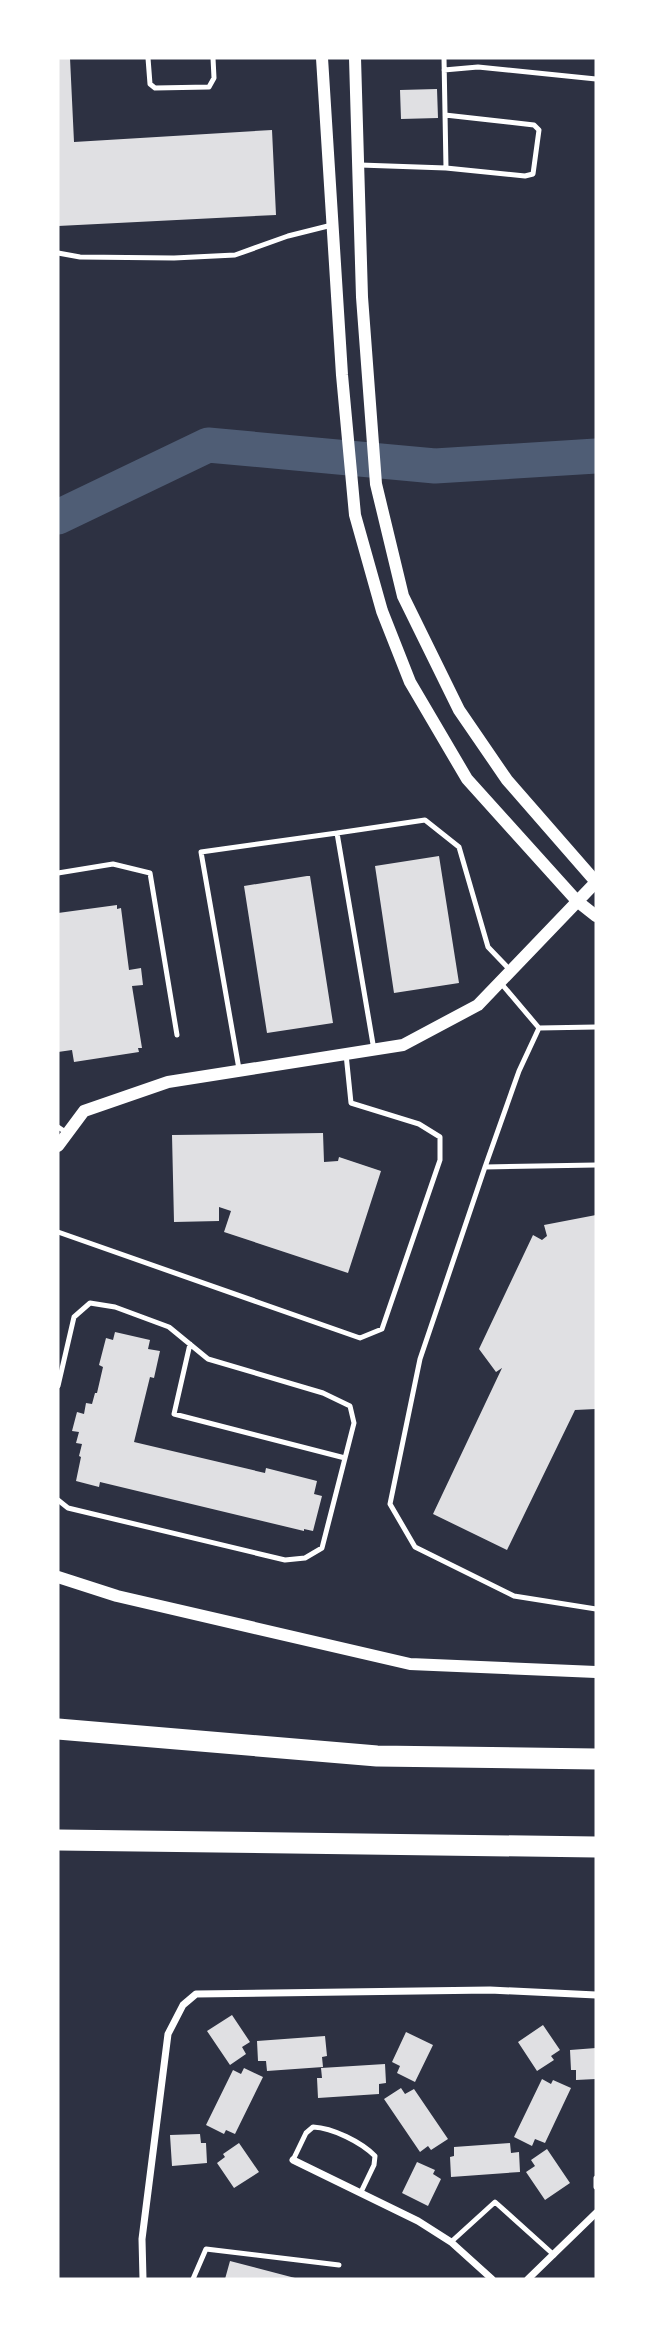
<svg xmlns="http://www.w3.org/2000/svg" width="654" height="2337" font-family="'Fira Sans Condensed',sans-serif">
<style>
.lines{fill:none;stroke-linecap:round;stroke-linejoin:round}
.river{stroke:#4f5d75;stroke-width:35}
.building{fill:#e0e0e3}
.service{stroke:#fff;stroke-width:5}
.minor{stroke:#fff;stroke-width:7}
.tertiary{stroke:#fff;stroke-width:12}
.motorway{stroke:#fff;stroke-width:21}
</style>
<rect width="100%" height="100%" fill="#2d3142"/>
<g class="lines">
<!-- river -->
<path class="river" d="M58,517L208,445L435,466L596,456"/>
</g>
<!-- building -->
<path class="building" d="M58,58H70L74,142L272,130L276,215L58,226Z
M437,89L438,118L401,119L400,90Z
M439,856L459,983L394,993L375,866Z
M307,876H310L333,1023L267,1033L244,886Z
M117,905V909L121,908L129,970L141,968L143,985L132,986L142,1048H138L139,1052L74,1062L72,1050L58,1052V913Z
M323,1133L324,1162L338,1161L339,1157L381,1171L348,1273L224,1232L231,1211L219,1207V1221L174,1222L172,1135Z
M596,1215V1409L575,1410L507,1550L433,1514L502,1368L496,1372L479,1349L533,1235L542,1240L547,1236L544,1225Z
M115,1332L150,1340L148,1349L160,1351L154,1378L150,1377L134,1442L265,1473L266,1468L317,1481L314,1494L322,1496L313,1531L304,1529V1531L100,1482L99,1487L76,1481L81,1457L79,1456L82,1444L76,1443L79,1432L72,1431L77,1412L84,1414L86,1403L92,1404L95,1393H97L103,1367L99,1365L106,1338L113,1340Z
M232,2015L250,2042L242,2047L246,2054L230,2065L207,2031Z
M543,2025L560,2050L551,2056L554,2060L537,2071L518,2042Z
M406,2032L433,2045L415,2082L397,2073L400,2066L392,2062Z
M325,2036L327,2056L322,2057L323,2067L267,2071L266,2061H258L257,2041Z
M596,2048V2079L576,2080V2070H571L570,2050Z
M385,2064L386,2083L379,2084V2094L318,2098L317,2078H322L321,2068Z
M244,2068L263,2077L235,2134L226,2130L224,2134L206,2125L233,2070L241,2074Z
M542,2079L551,2084L553,2080L571,2088L545,2143L535,2139L532,2146L514,2137Z
M401,2088L405,2094L414,2089L448,2139L431,2150L428,2146L420,2152L384,2099Z
M200,2134L201,2143H206L207,2163L172,2166L170,2135Z
M239,2143L259,2172L234,2188L217,2163L225,2157L223,2154Z
M510,2143L511,2153L519,2152L520,2172L451,2177L450,2157L454,2156V2147Z
M547,2149L570,2183L545,2200L526,2172L535,2166L531,2160Z
M417,2162L435,2170L433,2174L441,2179L428,2206L402,2193Z
M230,2261L295,2278V2279H225Z"/>
<g class="lines">
<!-- service -->
<path class="service" d="M148,58L150,84L155,88L209,87L214,78L213,58
M444,70L478,67L596,79
M445,115L534,125L539,130L533,174L525,176L446,168
M360,165L446,168L444,58
M58,253L80,257L174,258L235,255L288,236L332,225
M58,873L113,864L150,873L177,1035
M500,982L539,1028
M539,1028L519,1071L485,1167L420,1359L390,1504L415,1547L514,1596L596,1609
M539,1028L596,1027
M374,1050L337,833L425,820L459,847L488,947L511,971
M239,1069L201,852L337,833
M58,1127L67,1133
M485,1167L596,1165
M58,1232L360,1338L382,1329L440,1160V1137L419,1124L351,1103L346,1054
M190,1344L174,1414L345,1458
M58,1386L74,1317L90,1303L115,1307L169,1327L208,1359L323,1393L350,1406L354,1423L322,1548L305,1558L285,1560L68,1508L58,1500
M293,2160L306,2133L313,2127C333,2128 361,2142 375,2156L374,2165L361,2192
M596,2178V2187
M451,2242L495,2202L554,2255
M193,2279L206,2249L339,2265"/>
<!-- minor -->
<path class="minor" d="M293,2160L418,2221L451,2242L492,2279
M143,2279L142,2239L168,2034L183,2005L196,1994L490,1990L596,1995
M528,2279L596,2213"/>
<!-- tertiary -->
<path class="tertiary" d="M322,58L342,375L355,515L382,611L410,682L467,779L577,901L596,916
M355,58L362,297L376,484L403,596L459,710L507,780L596,882
M58,1146L84,1111L168,1082L403,1045L478,1005L596,882
M58,1577L117,1596L410,1664L596,1672"/>
<!-- motorway -->
<path class="motorway" d="M58,1729L377,1756L596,1759
M58,1840L596,1847"/>
</g>
<!-- border -->
<rect width="654" height="2337" fill="none" stroke="#ffffff" stroke-width="119"/>
</svg>
